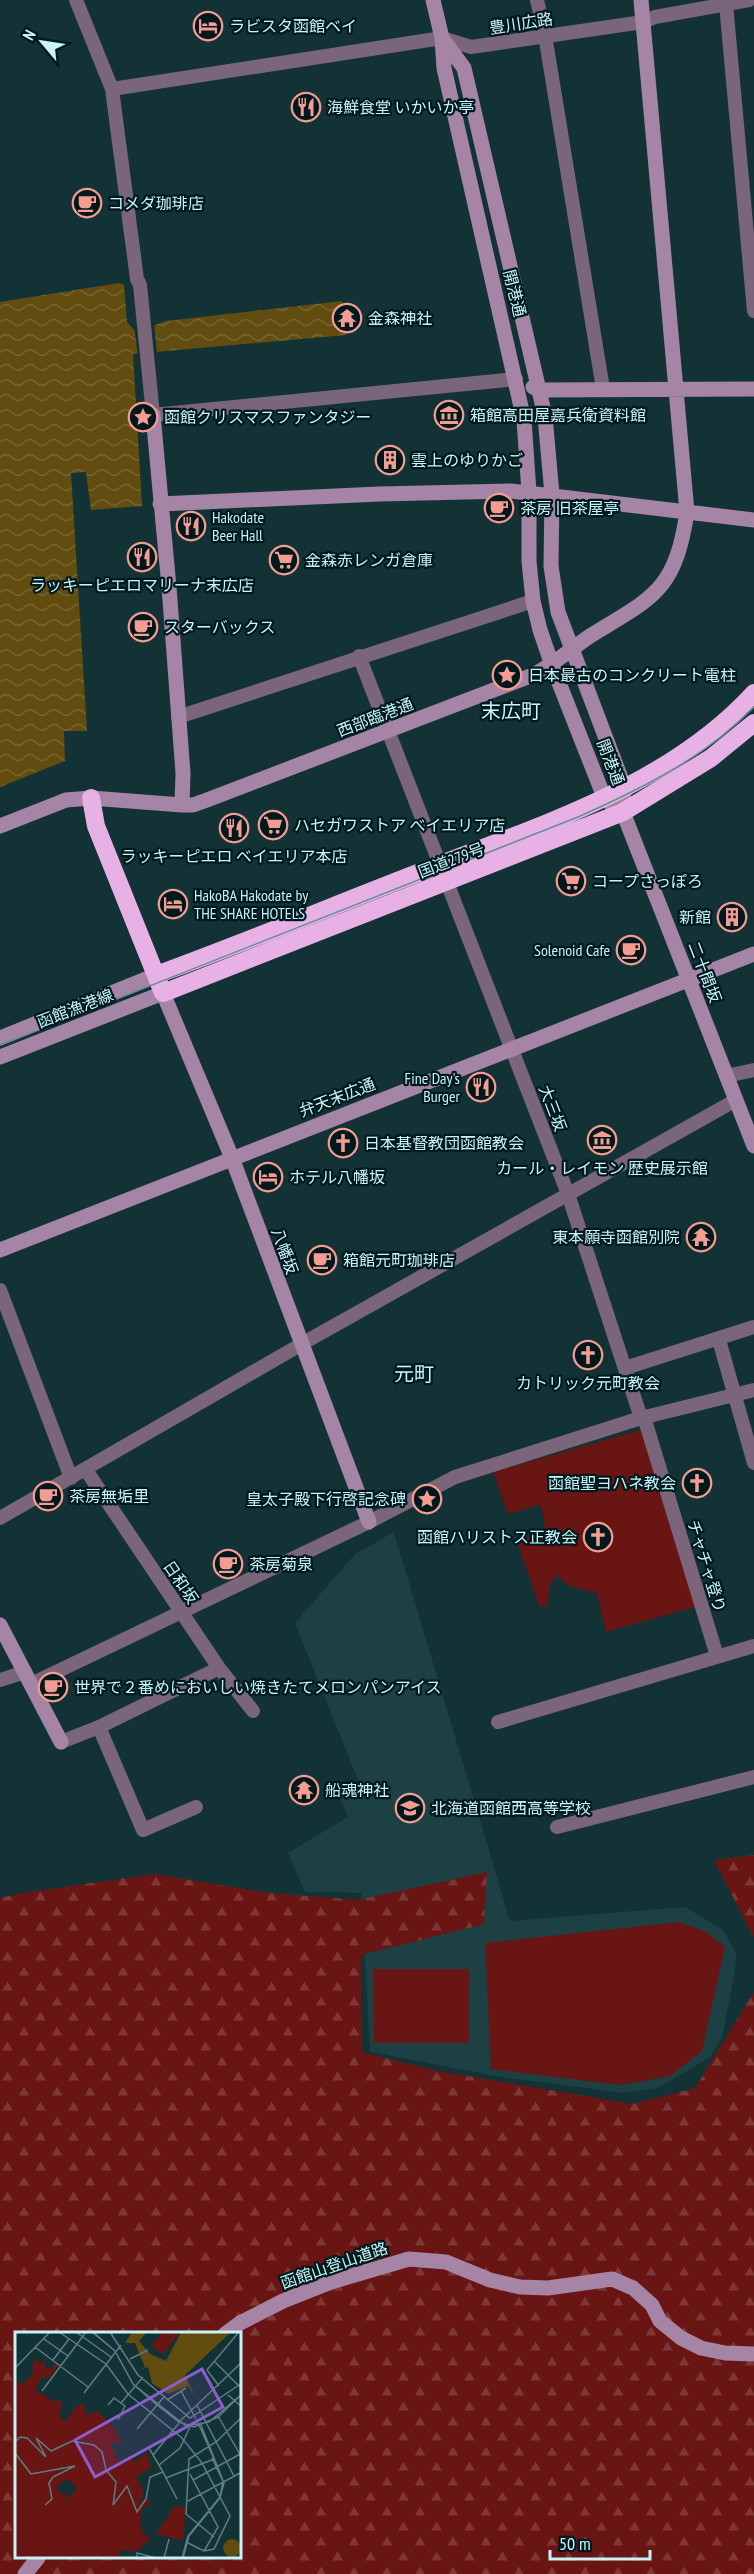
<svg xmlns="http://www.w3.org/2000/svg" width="754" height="2574" font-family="'PT Sans Narrow','Noto Sans JP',sans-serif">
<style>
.built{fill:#1c4044}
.forest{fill:url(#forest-firs);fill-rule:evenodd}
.garden{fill:#691513}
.water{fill:url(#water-waves)}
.pier{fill:#133236}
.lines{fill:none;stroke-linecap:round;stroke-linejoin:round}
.street{stroke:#7a657a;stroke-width:14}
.secondary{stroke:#a684a5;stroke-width:15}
.highway{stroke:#e7b1e6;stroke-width:18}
.tram{stroke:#688d92;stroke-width:1.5}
.labels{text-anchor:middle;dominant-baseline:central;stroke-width:4.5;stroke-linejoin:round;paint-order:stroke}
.street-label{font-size:16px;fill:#c7f3f9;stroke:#00191d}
.poi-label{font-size:16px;fill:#c7f3f9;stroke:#00191d;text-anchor:start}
.quarter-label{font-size:20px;fill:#c7f3f9;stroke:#00191d}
.inset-road{fill:none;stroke:#5b7f84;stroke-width:1.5}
.view{fill:#8e5ece;fill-opacity:0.15;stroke:#8e5ece;stroke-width:3}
.inset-edge{fill:none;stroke:#c7f3f9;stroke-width:3}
</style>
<defs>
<pattern id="forest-firs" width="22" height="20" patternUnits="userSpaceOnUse" patternTransform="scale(1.5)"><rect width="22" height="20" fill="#691513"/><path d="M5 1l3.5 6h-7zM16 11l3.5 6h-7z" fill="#7d3836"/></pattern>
<pattern id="water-waves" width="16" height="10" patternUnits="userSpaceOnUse" patternTransform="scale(1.5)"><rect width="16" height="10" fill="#624c0f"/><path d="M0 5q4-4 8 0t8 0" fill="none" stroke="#763"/></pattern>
</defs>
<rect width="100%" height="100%" fill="#133236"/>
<!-- built -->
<path class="built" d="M394,1532L510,1921L685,1907L723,1930L736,1953L735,1971L722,2037L710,2057L658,2088L624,2093L501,2077L370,2052L361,1893L305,1892L288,1853L348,1817L340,1798L360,1785L295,1623L355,1554Z"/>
<!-- forest -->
<path class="forest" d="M754,1855V1938L714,1860Z
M487,1872L484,1924L361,1955L362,2052L437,2071L633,2104L695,2088L754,1992V2574H0V1898L22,1893L154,1874L270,1893L358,1900ZM16,2334H240V2558H16Z"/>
<!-- garden -->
<path class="garden" d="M641,1430L698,1606L606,1632L597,1593L569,1586L557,1575L550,1584L547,1607L539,1606L517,1541L542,1533L545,1522L540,1505L508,1514L493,1472Z
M680,1922L708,1933L725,1947L702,2051L670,2076L620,2085L491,2069L485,1943Z
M373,1969H469V2043H374Z"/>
<!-- water -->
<path class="water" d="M119,283L124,285L127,322L136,332L166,321L342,301L346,335L133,354L142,506L91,510L86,472L71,473L87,731H64L65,761L0,787V302Z"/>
<!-- pier -->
<path class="pier" d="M154,322L157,354L138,356L134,325L137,328Z"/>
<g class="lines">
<!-- street -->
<path class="street" d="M76,0L112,89L137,279L140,285L153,415L516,379
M537,0L545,35L603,389
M726,4L754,311
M112,89L442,38L471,47L643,22L655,17L749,0
M359,656L568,1194L641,1418
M178,717L533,601
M726,1076L754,1070
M0,1290L71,1478
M719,1340L754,1463
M625,1368L754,1327
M644,1417L717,1656
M86,1470L219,1668L253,1711
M0,1518L314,1337L736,1100
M0,1680L25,1672
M31,1684L369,1522L455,1477L641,1418L754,1390
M498,1722L754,1646
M99,1727L143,1830L196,1807
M61,1742L99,1727L219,1668
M557,1827L754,1777"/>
<!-- secondary -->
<path class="secondary" d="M433,0L442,38L444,68L524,420L529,492V561L533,601L540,630L552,665L604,797L611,804
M442,38L464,68L545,416L552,495L551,566L558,612L624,786L623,812L628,825L754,1146
M533,387L539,390L754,389
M153,415L169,587L183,773L182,805
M160,504L379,494L511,491L754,520
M0,826L66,800L91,798L182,805H193L207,800L533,675C554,664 571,649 590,636C653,597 675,592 687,512L641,0
M0,1038L156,975
M0,1057L163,993L232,1158L369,1522
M0,1250L754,954
M0,1625L61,1742
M225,2334L240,2323L283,2301L331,2282L409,2259L446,2262L490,2280L520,2287L548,2288L612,2279L633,2288L652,2305L660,2321L681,2338L701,2348L725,2353L754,2354
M25,2574L38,2558"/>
<!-- highway -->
<path class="highway" d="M91,798L96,826L163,993L623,812L711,758L754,723
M156,975C244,943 330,907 418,873C534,827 667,788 754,693"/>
<!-- tram -->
<path class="tram" d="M0,1045L578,817C641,789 706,757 754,707"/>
</g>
<!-- icons -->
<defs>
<g id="hotel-ring" transform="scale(1.5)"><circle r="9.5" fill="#00191d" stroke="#f59c92" stroke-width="1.5"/><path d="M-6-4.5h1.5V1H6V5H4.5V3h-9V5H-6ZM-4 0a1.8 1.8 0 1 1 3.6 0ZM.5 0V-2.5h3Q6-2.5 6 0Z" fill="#f59c92"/></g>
<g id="restaurant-ring" transform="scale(1.5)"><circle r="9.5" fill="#00191d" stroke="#f59c92" stroke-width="1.5"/><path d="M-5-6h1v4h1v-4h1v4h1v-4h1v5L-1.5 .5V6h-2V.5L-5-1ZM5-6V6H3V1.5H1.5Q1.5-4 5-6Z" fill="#f59c92"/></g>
<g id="cafe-ring" transform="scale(1.5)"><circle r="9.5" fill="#00191d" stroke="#f59c92" stroke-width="1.5"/><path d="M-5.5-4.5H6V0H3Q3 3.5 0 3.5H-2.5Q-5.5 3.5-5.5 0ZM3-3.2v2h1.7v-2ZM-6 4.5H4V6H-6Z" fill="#f59c92"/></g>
<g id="temple-ring" transform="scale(1.5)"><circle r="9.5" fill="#00191d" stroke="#f59c92" stroke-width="1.5"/><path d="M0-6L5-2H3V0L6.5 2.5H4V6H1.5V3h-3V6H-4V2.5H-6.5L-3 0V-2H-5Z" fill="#f59c92"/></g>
<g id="museum-ring" transform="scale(1.5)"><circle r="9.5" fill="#00191d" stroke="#f59c92" stroke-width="1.5"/><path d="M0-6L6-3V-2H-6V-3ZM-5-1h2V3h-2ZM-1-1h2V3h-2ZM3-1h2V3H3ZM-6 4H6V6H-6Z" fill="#f59c92"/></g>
<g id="sight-ring" transform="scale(1.5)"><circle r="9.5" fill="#00191d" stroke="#f59c92" stroke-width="1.5"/><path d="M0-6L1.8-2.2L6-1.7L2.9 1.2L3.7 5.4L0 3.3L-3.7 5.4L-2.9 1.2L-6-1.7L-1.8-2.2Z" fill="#f59c92"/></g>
<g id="building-ring" transform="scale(1.5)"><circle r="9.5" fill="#00191d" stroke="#f59c92" stroke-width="1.5"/><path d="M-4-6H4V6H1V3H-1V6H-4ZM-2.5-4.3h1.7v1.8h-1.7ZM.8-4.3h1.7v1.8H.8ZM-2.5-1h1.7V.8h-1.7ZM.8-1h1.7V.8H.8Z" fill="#f59c92"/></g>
<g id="supermarket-ring" transform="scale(1.5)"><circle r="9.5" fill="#00191d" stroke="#f59c92" stroke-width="1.5"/><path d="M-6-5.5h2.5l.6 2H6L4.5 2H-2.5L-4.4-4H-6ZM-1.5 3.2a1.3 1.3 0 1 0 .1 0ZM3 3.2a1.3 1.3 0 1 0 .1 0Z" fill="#f59c92"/></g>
<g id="church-ring" transform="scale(1.5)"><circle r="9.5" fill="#00191d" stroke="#f59c92" stroke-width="1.5"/><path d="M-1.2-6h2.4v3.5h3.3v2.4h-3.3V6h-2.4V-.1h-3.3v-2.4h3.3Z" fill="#f59c92"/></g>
<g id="school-ring" transform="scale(1.5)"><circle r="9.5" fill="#00191d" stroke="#f59c92" stroke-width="1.5"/><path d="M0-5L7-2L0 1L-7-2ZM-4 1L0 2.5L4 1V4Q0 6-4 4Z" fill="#f59c92"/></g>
</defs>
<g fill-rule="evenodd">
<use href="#hotel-ring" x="208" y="26"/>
<use href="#restaurant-ring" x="306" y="107"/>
<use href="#cafe-ring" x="87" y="203"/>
<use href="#temple-ring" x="347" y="318"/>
<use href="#museum-ring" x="449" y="415"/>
<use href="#sight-ring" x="143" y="417"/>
<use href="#building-ring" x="390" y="460"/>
<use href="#cafe-ring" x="499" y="508"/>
<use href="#restaurant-ring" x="191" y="526"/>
<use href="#restaurant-ring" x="142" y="557"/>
<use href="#supermarket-ring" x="284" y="560"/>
<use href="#cafe-ring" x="143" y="627"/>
<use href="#sight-ring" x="507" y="675"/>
<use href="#supermarket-ring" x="273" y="825"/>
<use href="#restaurant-ring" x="234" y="828"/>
<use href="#supermarket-ring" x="571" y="881"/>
<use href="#hotel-ring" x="173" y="904"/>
<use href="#building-ring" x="732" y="917"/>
<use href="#cafe-ring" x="631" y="950"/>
<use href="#restaurant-ring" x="481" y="1087"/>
<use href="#museum-ring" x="602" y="1140"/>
<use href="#church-ring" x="343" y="1143"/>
<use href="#hotel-ring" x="268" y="1177"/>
<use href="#temple-ring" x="701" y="1237"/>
<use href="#cafe-ring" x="322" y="1260"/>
<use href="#church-ring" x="588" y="1355"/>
<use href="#church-ring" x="697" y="1483"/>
<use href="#cafe-ring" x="48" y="1496"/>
<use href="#sight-ring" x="427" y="1499"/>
<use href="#church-ring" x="598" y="1537"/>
<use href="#cafe-ring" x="228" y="1564"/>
<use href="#cafe-ring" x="53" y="1687"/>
<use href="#temple-ring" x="304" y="1790"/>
<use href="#school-ring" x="410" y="1808"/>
</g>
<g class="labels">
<!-- street labels -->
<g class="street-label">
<text transform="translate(521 23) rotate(-9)">豊川広路</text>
<text transform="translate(515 293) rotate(76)">開港通</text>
<text transform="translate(375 717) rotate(-21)">西部臨港通</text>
<text transform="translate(611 762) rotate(69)">開港通</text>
<text transform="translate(451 860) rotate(-21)">国道279号</text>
<text transform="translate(705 972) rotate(69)">二十間坂</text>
<text transform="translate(75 1008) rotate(-21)">函館漁港線</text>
<text transform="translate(337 1097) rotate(-21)">弁天末広通</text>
<text transform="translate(553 1108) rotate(69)">大三坂</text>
<text transform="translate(285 1251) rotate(70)">八幡坂</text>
<text transform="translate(707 1566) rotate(73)">チャチャ登り</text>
<text transform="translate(181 1582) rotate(56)">日和坂</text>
<text transform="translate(334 2265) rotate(-19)">函館山登山道路</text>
</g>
<!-- poi labels -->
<g class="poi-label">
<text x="229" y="26">ラビスタ函館ベイ</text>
<text x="327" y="107">海鮮食堂 いかいか亭</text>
<text x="108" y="203">コメダ珈琲店</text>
<text x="368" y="318">金森神社</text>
<text x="470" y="415">箱館高田屋嘉兵衛資料館</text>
<text x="164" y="417">函館クリスマスファンタジー</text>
<text x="411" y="460">雲上のゆりかご</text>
<text x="520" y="508">茶房 旧茶屋亭</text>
<text x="212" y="517">Hakodate<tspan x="212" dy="18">Beer Hall</tspan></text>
<text x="305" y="560">金森赤レンガ倉庫</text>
<text x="142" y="585" text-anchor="middle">ラッキーピエロマリーナ末広店</text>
<text x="164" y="627">スターバックス</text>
<text x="528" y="675">日本最古のコンクリート電柱</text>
<text x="294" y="825">ハセガワストア べイエリア店</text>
<text x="234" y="856" text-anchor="middle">ラッキーピエロ ベイエリア本店</text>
<text x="592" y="881">コープさっぽろ</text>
<text x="194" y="895">HakoBA Hakodate by<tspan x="194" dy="18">THE SHARE HOTELS</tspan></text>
<text x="711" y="917" text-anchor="end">新館</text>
<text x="610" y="950" text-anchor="end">Solenoid Cafe</text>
<text x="460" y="1078" text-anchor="end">Fine Day's<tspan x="460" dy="18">Burger</tspan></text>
<text x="364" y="1143">日本基督教団函館教会</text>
<text x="602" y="1168" text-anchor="middle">カール・レイモン 歴史展示館</text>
<text x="289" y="1177">ホテル八幡坂</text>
<text x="680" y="1237" text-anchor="end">東本願寺函館別院</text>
<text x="343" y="1260">箱館元町珈琲店</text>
<text x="588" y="1383" text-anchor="middle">カトリック元町教会</text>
<text x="676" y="1483" text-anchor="end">函館聖ヨハネ教会</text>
<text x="69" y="1496">茶房無垢里</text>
<text x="406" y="1499" text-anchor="end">皇太子殿下行啓記念碑</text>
<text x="577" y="1537" text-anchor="end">函館ハリストス正教会</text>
<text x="249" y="1564">茶房菊泉</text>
<text x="74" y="1687">世界で２番めにおいしい焼きたてメロンパンアイス</text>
<text x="325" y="1790">船魂神社</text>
<text x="431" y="1808">北海道函館西高等学校</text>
</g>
<!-- quarter labels -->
<g class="quarter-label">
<text x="511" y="711">末広町</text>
<text x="414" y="1374">元町</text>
</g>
</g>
<!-- overview -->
<g transform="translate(15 2332)">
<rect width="226" height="226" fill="#133236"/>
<path d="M148,0H165L148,22L136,14Z" fill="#691513"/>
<path d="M22,37L30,38L31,45L26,46L20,58L40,70L48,68L44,85L50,89L62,74L69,72L70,82L84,80L99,96L108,113L100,109L96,112L103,129H111L115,124L120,130L130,121L133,125L136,136L121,144L129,160L124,173L132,165L136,171L128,176L125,189L127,201L136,206L121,220L108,218L104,220L106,226H0V47L7,53ZM53,147L62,157L50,169L53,163L44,161L43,153Z" fill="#691513" fill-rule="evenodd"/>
<path d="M20,25L25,32L30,29V36H37L39,32L43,34L34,46L26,43L29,38L17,39Z" fill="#691513"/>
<path d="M160,174L171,176L168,209L141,202Z" fill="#691513"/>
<path d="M117,0H132L124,9L135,22L151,29L166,0H216L170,43L180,64L173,54L153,62L137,51L133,35L124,38L130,35L120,11H110ZM208 216a9 9 0 1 1 18 0a9 9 0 1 1-18 0Z" fill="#624c0f"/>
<path class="inset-road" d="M44,0L91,32L113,62L167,106L187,131L215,184L199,217L189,219M61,0L96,25M77,0L100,19L118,52L142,73M78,0L100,19L118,52L171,94L194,90L227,62M95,0L123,43L175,86L227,51M29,7L53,24M20,15L73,55M115,27L133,18M38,28L54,7M200,30L227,57M0,36L35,0M204,54L192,38L224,0M27,59L71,0M166,59L181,87M69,61L106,13M213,63L227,75M150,64L142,73L164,90L179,95L203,85L227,62M152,68L171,56M106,71L128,45M93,73L99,66L110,74L103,88M182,73L219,144M203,84L227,126M164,90L227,30M122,97L142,73M0,110L5,105L12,106L31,125L21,106L36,119L57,109L79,113L87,120L91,138L101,150L98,173L112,154L122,180L131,167L135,145L148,140L151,146L199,127L184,93M134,116L148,140M0,121L16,142L60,134L38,145L34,151L37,167L30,173M138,123L164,91M144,133L165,116L175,95M175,142L203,195L189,219M151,146L162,167M178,148L227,121M173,169L227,140M199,205L171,182L174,127L201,110L227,85M171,210L189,219M122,226V221L141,226M149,226L154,207M167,226L173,204L205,165L208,149L197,126M168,226L174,204L205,166L209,151L186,93"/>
<path class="view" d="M187,37L208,75L80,145L60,108Z"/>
<rect width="226" height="226" class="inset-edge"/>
</g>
<!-- north arrow -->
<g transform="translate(42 42) rotate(299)" stroke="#00191d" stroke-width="4.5" paint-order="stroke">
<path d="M0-4.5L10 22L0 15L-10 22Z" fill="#c7f3f9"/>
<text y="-9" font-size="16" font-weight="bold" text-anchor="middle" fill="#c7f3f9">N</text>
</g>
<!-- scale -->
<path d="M550 2550v9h100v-9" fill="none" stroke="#c7f3f9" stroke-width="3"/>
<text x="559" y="2550" font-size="18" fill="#c7f3f9" stroke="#00191d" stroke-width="4.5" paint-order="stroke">50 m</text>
</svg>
